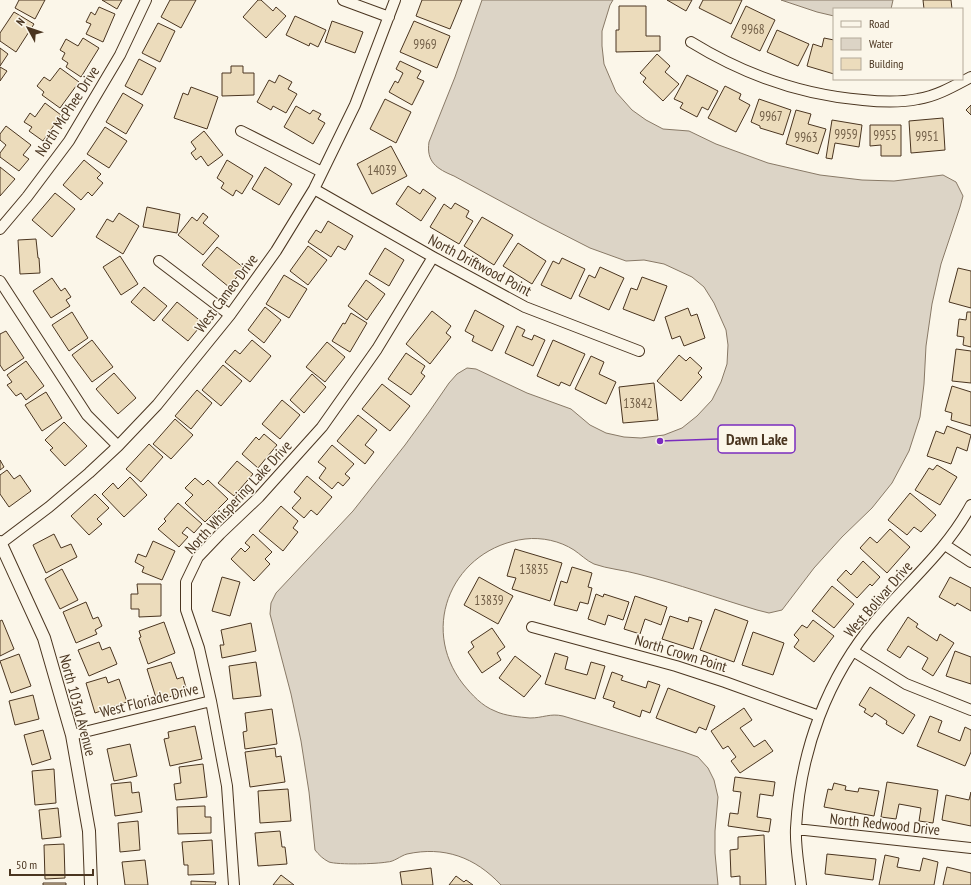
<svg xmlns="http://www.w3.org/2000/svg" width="971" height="885" font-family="'PT Sans Narrow',sans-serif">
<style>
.water{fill:#dcd4c6;stroke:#887966}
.building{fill:#ecdcbc;stroke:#4a3520}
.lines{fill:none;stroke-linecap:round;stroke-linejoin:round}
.minor-casing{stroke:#4a3520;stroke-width:12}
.tertiary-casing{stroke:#4a3520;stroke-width:14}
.minor{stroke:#fbf6e9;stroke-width:10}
.tertiary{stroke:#fbf6e9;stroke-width:12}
.labels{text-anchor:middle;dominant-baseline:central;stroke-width:3;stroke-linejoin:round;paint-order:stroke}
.number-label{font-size:13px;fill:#725f47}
.street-label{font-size:15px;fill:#4a3520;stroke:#fbf6e9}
.leader{fill:none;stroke:#7b2cbf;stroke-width:1.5}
.callout-dot{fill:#7b2cbf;stroke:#fbf6e9;stroke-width:1.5}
.callout{fill:#fbf6e9;stroke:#7b2cbf;stroke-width:1.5}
.callout-label{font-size:16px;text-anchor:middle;font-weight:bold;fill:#4a3520}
</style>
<rect width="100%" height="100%" fill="#fbf6e9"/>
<!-- water -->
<path class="water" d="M482,0H613L610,5L602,31V46L604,64L616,92L632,110L646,120L663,129L689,131L716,144L768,163L820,175L862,180L894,181L943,175L956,182L963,196L960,207L941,264L932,304L926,346L924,384L920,417L909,451L892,483L872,508L842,537L814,568L782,610L769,613L757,610C717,598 678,584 638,574C624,570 608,569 594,564C587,561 580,554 574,550C560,541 542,537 525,539C454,548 418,626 463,684C472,695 482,706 495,711C505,716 520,717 530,718C543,718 550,713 563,716L684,752L698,757L708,768L714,780L718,797L715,831V853L718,885H501C475,857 444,846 407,854C400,856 394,862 387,862C377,864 338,865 329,862C323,859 319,855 315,850L309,792L301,741L291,694L270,614L271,603L276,593L353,511L405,445L429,412L449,383L457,374L467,368L476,369L527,393L571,409L590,425L606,433L624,437L641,438L664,435L682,428L697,416L712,400L721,382L727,364L728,345L726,330L714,303L704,287L692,277L664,264L644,260L626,261L590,248L541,223L454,176C437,169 426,162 429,142L455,77Z
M781,0H893L891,9H834V16L817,12Z"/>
<!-- building -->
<path class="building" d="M19,0H45L35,19L15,8Z
M102,0H122L117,9Z
M170,0H196L181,28L161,17Z
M258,0H261L273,11L276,7L286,16L266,38L243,17Z
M422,0H462L450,29L416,16Z
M667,0H692L686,11Z
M703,0H742L731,24L699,8Z
M923,0H951L952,9H924Z
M619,6H646V36H660V51L616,52V30H619Z
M746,6L775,20L760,51L731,37Z
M99,7L115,14L103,42L86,34L91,24L86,22L91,12L95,15Z
M14,12L34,24L16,52L0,41V33Z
M295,16L326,30L318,47L310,43L309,46L286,35Z
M332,21L363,32L355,53L325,42Z
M414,21L450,36L437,68L400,52Z
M158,23L175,31L160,62L142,53Z
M777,30L809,44L798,66L767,52Z
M83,38L99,48L81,77L66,67L68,63L62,59L65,53L60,50L66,39L78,46Z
M824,38L834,40V74L807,66L813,44L822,47Z
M0,48L8,54L0,66Z
M657,54L670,66L665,72L679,84L663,101L643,82L646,78L640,73Z
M139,59L156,68L142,95L125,86Z
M400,61L421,71L417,78L424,81L412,105L389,92L395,81L398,83L403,73L396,69Z
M231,66H243V73H254V95L222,96V73H231Z
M0,67L7,71L0,81Z
M60,68L79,82L60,108L42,95L44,92L37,86L44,77L50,81Z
M279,75L292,82L288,89L297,94L286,113L273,106L271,110L257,102L269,80L275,83Z
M687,75L718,91L708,110L702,107L697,117L680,108L683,103L674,99Z
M725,86L741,94L739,99L750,105L736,132L708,118Z
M191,87L218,97L207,129L174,118L183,93L188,95Z
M123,93L143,105L126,134L106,122Z
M385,99L411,112L396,143L370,129Z
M759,99L791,110L783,135L760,128V126L751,122Z
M45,103L61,115L43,141L29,131L32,127L24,122L30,113L35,117Z
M971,105V115L966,110Z
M296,106L310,114L313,110L321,114L318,119L325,123L313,144L284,127Z
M796,110L811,114L808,124L826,129L818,154L786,144Z
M943,118L945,150L911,153L909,121Z
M832,120L862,125L859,147L835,143L832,159L826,158Z
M870,125H901V156H881V145L870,146Z
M6,126L31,145L23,155L29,159L19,171L0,157V153L6,145L0,140V134Z
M105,127L127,141L109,168L87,154Z
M204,131L223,155L208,166L201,156L196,160L191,153L196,149L191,142Z
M391,146L407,176L372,194L357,164Z
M84,160L101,174L97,178L103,183L92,196L88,192L81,200L63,185Z
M227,160L253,176L242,194L236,190L233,196L221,188L224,183L217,178Z
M0,167L15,179L0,196Z
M265,167L292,184L279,205L252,189Z
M408,186L420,194L423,189L436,198L421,221L396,204Z
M55,193L75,209L52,237L32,220Z
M455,203L469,211L466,217L473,221L459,244L430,227L444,204L451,209Z
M147,207L180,214L177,233L143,227Z
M119,213L139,226L123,254L96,237L107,219L113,222Z
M203,213L208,217L203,223L219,236L203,255L178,235L192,217L197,221Z
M482,217L513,235L494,265L464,246Z
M328,221L353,236L345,250L338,246L331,257L308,242L316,230L321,233Z
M36,239L38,258H39L40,273L20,274L18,240Z
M518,243L546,261L532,284L503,266Z
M308,246L327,260L308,285L290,271Z
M217,247L244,268L229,287L202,265Z
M385,248L404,260L389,286L369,274Z
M120,256L138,284L121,295L103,267Z
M562,258L585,269L571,299L541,285L553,261L559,264Z
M600,267L624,278L609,310L579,296L589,275L595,278Z
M958,268L971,271V308L949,302Z
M284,275L307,289L289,318L266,304Z
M642,277L667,286L654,321L623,309L631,288L637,290Z
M52,278L61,291L65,288L71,297L66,300L70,306L51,318L33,291Z
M366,280L385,294L367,320L348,306Z
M144,287L167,306L154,321L131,302Z
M177,302L203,323L188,341L162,320Z
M265,307L281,320L264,343L248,330Z
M688,308L691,316L697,314L705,338L684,346L680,336L672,339L665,317Z
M475,310L504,326L492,351L472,341L474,336L465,331Z
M432,311L451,326L446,333L451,337L430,364L406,344Z
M72,312L88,338L69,351L52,325Z
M967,312H971V347L963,345L964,337L957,336L959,319L966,320Z
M351,313L367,323L350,352L332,341L343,323L345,324Z
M517,326L525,330L522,336L532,340L534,335L545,340L533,366L505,353Z
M6,331L24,358L4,371L0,365V334Z
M92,340L113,367L92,382L72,355Z
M252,340L271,356L250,382L225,362L235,350L240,354Z
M553,340L585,354L570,386L561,382L559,386L537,376Z
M327,342L345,357L325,382L306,367Z
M956,349L971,351V383L952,381Z
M406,353L425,366L421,373L425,376L411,395L388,379Z
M679,355L686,361L690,357L702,368L698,373L702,377L681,401L657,381Z
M591,356L604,362L599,374L616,382L606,404L575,389Z
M26,361L44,386L26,400L21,393L16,396L7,385L12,382L7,375Z
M223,365L242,381L221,406L202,390Z
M114,373L136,398L118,414L96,389Z
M312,374L326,387L304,413L290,400Z
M654,383L658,420L623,423L619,387Z
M382,384L410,406L390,431L362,409Z
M952,386L971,392V426L951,420L952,413L945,411Z
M197,390L212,403L191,429L175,416Z
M46,392L62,418L42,431L25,405Z
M282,400L300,415L280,439L262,424Z
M358,415L377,430L365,445L374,452L365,464L337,441Z
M175,419L193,435L171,459L153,444Z
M64,422L87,446L65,466L50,450L53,448L45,440Z
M947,426L971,435L967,451L957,447L951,464L927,456L936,431L944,434Z
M264,434L277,445L258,468L242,454L256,437L259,440Z
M149,444L163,457L141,482L126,469Z
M332,445L354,464L345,474L350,478L343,486L338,482L332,489L319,478L326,468L318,462Z
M0,460L4,467L0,470Z
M237,461L253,474L234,496L218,483Z
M937,465L957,477L940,505L915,490L929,468L933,470Z
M7,470L14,479L20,475L31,491L9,507L0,494V475Z
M307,476L332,497L317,515L311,510L304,518L292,508L301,498L294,492Z
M130,477L147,495L124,517L102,494L113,483L118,489Z
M195,478L203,485L208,480L228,499L205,522L185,503L193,495L185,488Z
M910,493L936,515L921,532L914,527L907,535L888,520Z
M95,494L109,508L97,519L102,524L89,535L71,516Z
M178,503L202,524L194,533L187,527L182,533L188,537L179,547L158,529L166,521L164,519Z
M281,506L298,521L293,528L298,532L283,551L259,531Z
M890,529L910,547L887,573L860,548L870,537L877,543Z
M54,534L61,548L71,544L77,557L46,573L33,545Z
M253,534L272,552L265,559L270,564L254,581L231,559L241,548L245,552L250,547L245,543Z
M153,541L175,551L162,580L142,572L144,567L135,562L138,554L146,557Z
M515,549L562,563L550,601L512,589L516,578L507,576Z
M863,561L880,577L872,586L870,584L857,598L837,580L846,570L851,575Z
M572,567L592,573L588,587L592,588L588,604L580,602L577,611L554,605L561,581L567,583Z
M62,569L78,600L60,609L45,579Z
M222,577L240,582L230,616L212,611Z
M479,577L513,596L498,624L464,605Z
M950,577L971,588V611L957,603L955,606L939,597Z
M137,584H161V616L139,617V609H131V594H138Z
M832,586L854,604L834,628L812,611Z
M596,594L603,597L604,594L629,602L623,620L608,615L605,625L588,619Z
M635,596L667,607L661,625L645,619L640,634L624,629Z
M86,602L93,619L98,617L102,626L95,630L97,634L76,643L63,612Z
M715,609L748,621L734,662L700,650Z
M670,616L688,622L689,617L702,621L693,649L662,639Z
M908,617L918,624L916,627L937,641L940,634L954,643L933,676L922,669L928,658L908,646L900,658L887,650Z
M2,620L14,649L0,656V621Z
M813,620L834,636L814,662L794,647L799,640L794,635L802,625L807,628Z
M164,622L175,653L148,664L139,638L141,637L139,631Z
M251,623L256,651L222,658L220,645H224L221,630Z
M492,628L505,647L497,653L501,660L482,673L468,652L474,647L471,642Z
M753,632L784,643L773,675L742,665Z
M99,642L102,650L110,647L117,664L89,676L78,650Z
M955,651L971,657V684L946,676Z
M555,653L568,657L565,669L587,675L591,662L605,666L595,699L545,684Z
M19,654L31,686L11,693L0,661Z
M515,656L541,676L524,697L499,678Z
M171,662L177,679L183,677L187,691L157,701L147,669Z
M256,662L261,696L233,699L229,666Z
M612,672L623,676L621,680L646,688L648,681L660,685L650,713L642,710L640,717L613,707L615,702L603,698Z
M106,677L108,683L119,679L127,702L95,713L86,683Z
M870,687L915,715L903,734L886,724L887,721L875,713L872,717L864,712L866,709L859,705Z
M668,688L715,706L706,730L699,727L696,733L656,718Z
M33,695L39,719L15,725L9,701Z
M744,708L752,720L740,728L754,747L765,740L773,751L740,773L731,761L736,757L728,746L723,749L711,731Z
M272,709L277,744L245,749L243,732L247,731L245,713Z
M930,716L942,721L938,732L960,741L965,727L971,730V752L965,766L917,746Z
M195,726L202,759L170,766L164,739L169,738L168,732Z
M43,730L51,759L32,765L24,735Z
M130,744L137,776L114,781L107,749Z
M275,748L276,757L281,756L285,782L250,787L245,752Z
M203,764L207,797L176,800L174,784L181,783L179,767Z
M54,769L56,803L35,805L32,771Z
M735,777L775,782L773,796L760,794L757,817L771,819L769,832L728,826L730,813L738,814L741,792L733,791Z
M131,782L132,793L139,792L142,812L115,816L111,784Z
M887,782L938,790L933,823L919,821L921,808L899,804L896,819L881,817Z
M834,783L846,786L845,790L858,792L859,788L879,791L874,816L824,807L828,789L832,790Z
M288,789L291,821L260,823L258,791Z
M971,792V826L942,820L946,795L969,800Z
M205,806V817H211V833L178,834L177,807Z
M58,808L61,837L42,839L39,810Z
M138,821L140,850L120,852L118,823Z
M280,831L282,847H285L287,864L258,866L255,833Z
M764,835L766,885H740V876L731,877L730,850L738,849V837Z
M212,840L214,874L188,875V865H184L182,842Z
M64,844L65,878L45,879L44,845Z
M827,854L876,859L873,880L825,874Z
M885,855L899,858L897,867L920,871L923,858L938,862L934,885H879Z
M145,860L148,885H125L122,862Z
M947,867L971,873V885H943Z
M431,868L433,885H402L400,872Z
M281,875L294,885H273Z
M456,876L464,882L466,880L473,885H449Z
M191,881L216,882L215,885H191Z
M43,883H66V885H43Z"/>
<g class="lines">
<!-- minor casing -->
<g class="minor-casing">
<path id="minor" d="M343,0L389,17
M691,42C743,74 801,95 863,100C881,102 899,103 918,99C937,96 954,86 971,77
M241,131L322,172
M314,189L433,257L525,307L639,351
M0,229L27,197L69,141L120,55L146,0
M159,261L230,315
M0,281L87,415L118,446
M0,544L49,507L89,473L118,446L157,405L230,315L276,251L314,189L355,105L395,0
M945,545L971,562
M532,627L676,666L725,682L819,716
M853,651L906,684L971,710
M72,735L211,701
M796,829L971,848
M234,885L227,786L211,701L199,648L186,610V582L198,557L220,534L259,497L322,427L377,349L433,257
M801,885C799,866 795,846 796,828C800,752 827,677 877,619C910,580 946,551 971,505"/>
</g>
<!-- tertiary casing -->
<g class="tertiary-casing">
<path id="tertiary" d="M0,542L44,638L72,735L89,831L91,885"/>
</g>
<!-- minor -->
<use href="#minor" class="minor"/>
<!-- tertiary -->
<use href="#tertiary" class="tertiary"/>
</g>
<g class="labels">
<!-- number labels -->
<g class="number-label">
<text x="753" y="29">9968</text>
<text x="425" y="44">9969</text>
<text x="771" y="116">9967</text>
<text x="846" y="134">9959</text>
<text x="885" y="135">9955</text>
<text x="927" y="136">9951</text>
<text x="806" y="137">9963</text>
<text x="382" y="170">14039</text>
<text x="638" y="403">13842</text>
<text x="534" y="569">13835</text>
<text x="489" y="600">13839</text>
</g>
<!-- street labels -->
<g class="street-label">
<text transform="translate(67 111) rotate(-57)">North McPhee Drive</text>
<text transform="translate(480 265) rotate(28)">North Driftwood Point</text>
<text transform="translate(226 293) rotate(-53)">West Cameo Drive</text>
<text transform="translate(238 497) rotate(-47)">North Whispering Lake Drive</text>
<text transform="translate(878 599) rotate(-49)">West Bolivar Drive</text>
<text transform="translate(681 653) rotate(17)">North Crown Point</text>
<text transform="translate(149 700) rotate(-14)">West Floriade Drive</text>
<text transform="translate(78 705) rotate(75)">North 103rd Avenue</text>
<text transform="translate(885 824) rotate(6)">North Redwood Drive</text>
</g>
</g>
<!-- callouts -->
<path class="leader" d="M660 441L718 439"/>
<circle class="callout-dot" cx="660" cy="441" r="4"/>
<rect class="callout" x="718" y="425" width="77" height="28" rx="4"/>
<g class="callout-label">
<text x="757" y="445">Dawn Lake</text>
</g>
<!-- legend -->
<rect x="833" y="8" width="130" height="72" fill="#fbf6e9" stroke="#b4a999"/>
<rect x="841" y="21" width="20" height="6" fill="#fbf6e9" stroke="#b4a999"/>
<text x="869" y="28" font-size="12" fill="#4a3520">Road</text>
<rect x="841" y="38" width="20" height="12" fill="#dcd4c6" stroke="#b4a999"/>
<text x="869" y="48" font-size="12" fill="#4a3520">Water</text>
<rect x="841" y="58" width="20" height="12" fill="#ecdcbc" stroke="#b4a999"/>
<text x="869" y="68" font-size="12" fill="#4a3520">Building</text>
<!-- north arrow -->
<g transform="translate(28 28) rotate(310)" stroke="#fbf6e9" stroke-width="3" paint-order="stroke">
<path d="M0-3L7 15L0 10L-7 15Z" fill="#4a3520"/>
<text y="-6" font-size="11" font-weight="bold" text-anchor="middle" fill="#4a3520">N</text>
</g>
<!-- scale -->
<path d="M10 869v6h83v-6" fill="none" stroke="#4a3520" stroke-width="2"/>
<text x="16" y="869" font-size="12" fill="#4a3520" stroke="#fbf6e9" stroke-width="3" paint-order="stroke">50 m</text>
</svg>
